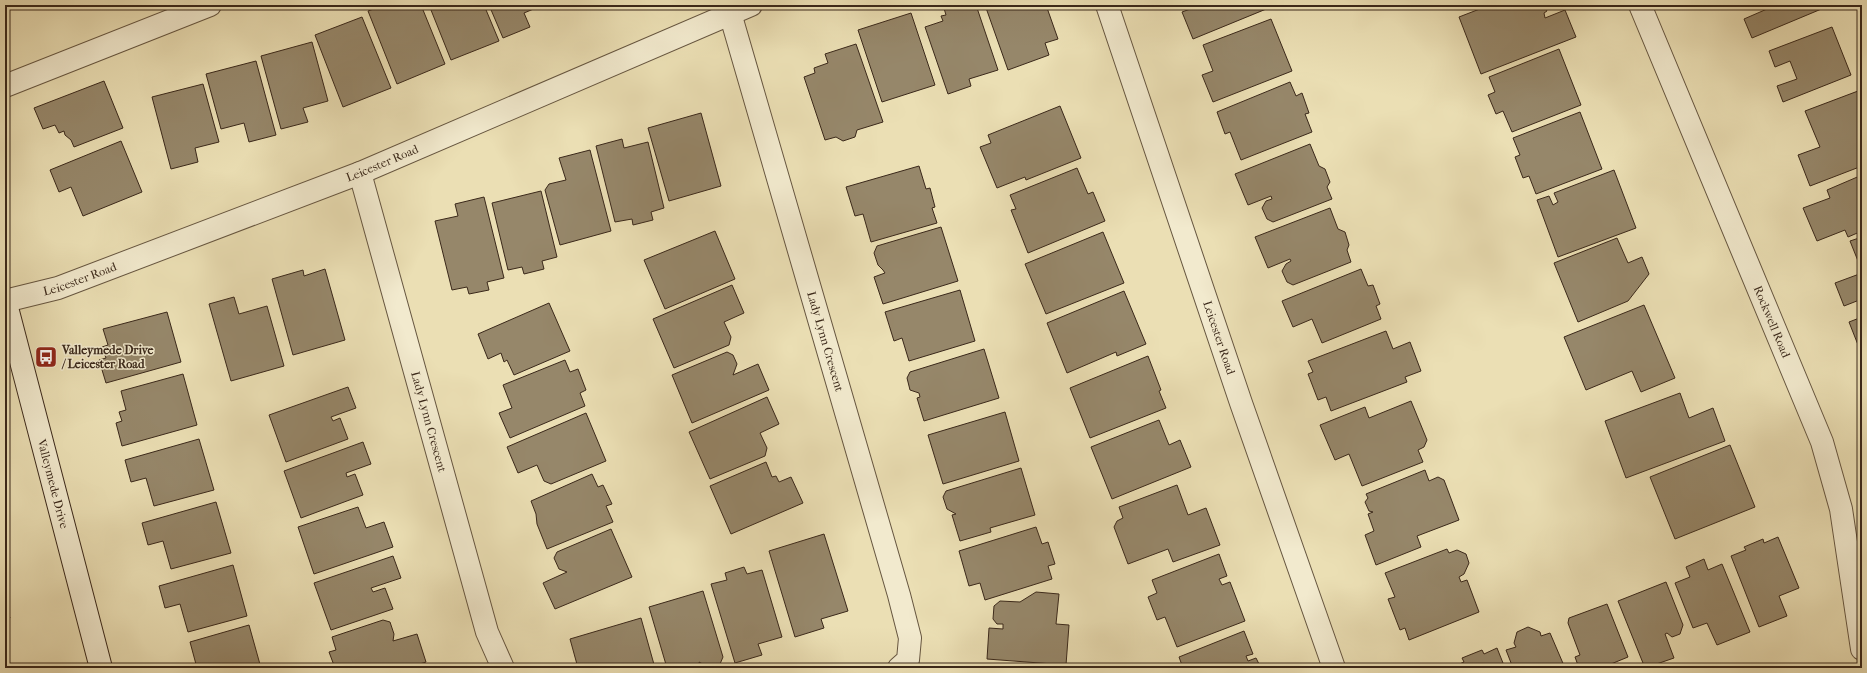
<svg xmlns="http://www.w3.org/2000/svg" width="1867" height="673" font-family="'IM FELL French Canon',serif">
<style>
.building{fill:#96876a;stroke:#3a281a}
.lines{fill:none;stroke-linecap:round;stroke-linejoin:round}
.street-casing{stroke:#665640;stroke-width:24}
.secondary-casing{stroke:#3a281a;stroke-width:24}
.street{stroke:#f2eace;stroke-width:22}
.secondary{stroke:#f2eace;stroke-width:22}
.labels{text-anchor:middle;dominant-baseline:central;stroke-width:3;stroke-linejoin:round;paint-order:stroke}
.street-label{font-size:12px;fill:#3a281a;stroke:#f2eace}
.poi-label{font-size:12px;font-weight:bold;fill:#3a281a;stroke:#f2eace;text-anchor:start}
</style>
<rect width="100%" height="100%" fill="#ebdfb4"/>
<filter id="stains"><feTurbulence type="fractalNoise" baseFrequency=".005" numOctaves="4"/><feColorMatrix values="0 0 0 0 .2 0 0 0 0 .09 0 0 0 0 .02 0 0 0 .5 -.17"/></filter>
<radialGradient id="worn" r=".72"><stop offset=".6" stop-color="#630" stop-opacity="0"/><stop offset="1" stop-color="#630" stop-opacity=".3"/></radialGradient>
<!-- building -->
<path class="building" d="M385,5H421L445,64L397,84L368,11Z
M429,5H484L499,41L451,60Z
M489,5H543L524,13L530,27L503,38Z
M943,5H976L998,70L969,79L971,86L948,94L925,27L943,21L941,16L946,15Z
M985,5H1046L1058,39L1045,43L1049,55L1008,70Z
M1201,5H1276L1193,39L1182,12Z
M1490,5H1544L1547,11L1544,13L1545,18L1565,10L1576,37L1481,74L1459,17Z
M1766,5H1831L1752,38L1744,19L1767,9Z
M911,13L935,85L882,102L858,30Z
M362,17L391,88L343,107L315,35Z
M1271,19L1292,71L1213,102L1202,75L1213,71L1203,45Z
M1832,27L1851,75L1783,102L1777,86L1797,79L1790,61L1775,67L1769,51Z
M312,42L328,101L303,108L308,122L281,129L261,56Z
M856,44L883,122L857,130L855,137L843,141L836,137L825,140L804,77L815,73L814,68L828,63L825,54Z
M1559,49L1581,105L1512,132L1503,111L1496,114L1488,95L1495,92L1489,77Z
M256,61L276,135L249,142L244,123L221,129L206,74Z
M104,81L123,128L74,147L71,140L65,135L64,131L59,133L55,125L43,129L34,108Z
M1290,82L1296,96L1302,93L1309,113L1305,114L1312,132L1241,160L1230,132L1225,134L1217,112Z
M203,84L219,142L195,148L198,162L171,169L152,97Z
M1858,91L1862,101V166L1810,186L1798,155L1820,147L1805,111Z
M1060,106L1081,158L1026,180L1025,177L997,188L980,147L991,143L988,135Z
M1580,112L1602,169L1536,194L1529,176L1523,178L1515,157L1520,155L1513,138Z
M701,113L721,186L669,201L648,128Z
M622,139L624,148L648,142L664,208L651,212L653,220L633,225L632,219L615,222L596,146Z
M121,141L142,192L83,216L71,187L59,192L50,170Z
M1310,144L1319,166L1325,169L1330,182L1327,187L1332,199L1273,222L1267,219L1262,208L1266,201L1272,199L1271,196L1248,205L1235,174Z
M590,150L611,231L560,245L545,190L549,184L566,180L559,158Z
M919,166L926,189L930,188L935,207L932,208L937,223L871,242L863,214L855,216L846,187Z
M1077,168L1088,194L1093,192L1105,221L1028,253L1011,210L1016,209L1010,195Z
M1614,170L1636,228L1558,257L1537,200L1549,196L1553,205L1558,202L1554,193Z
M1862,175V231L1848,237L1845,230L1817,241L1803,208L1830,198L1827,190Z
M541,191L557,257L542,261L544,269L524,274L522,267L508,270L492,203Z
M484,197L504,278L487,282L489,290L469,294L467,287L452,290L435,221L458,216L455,204Z
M1330,208L1338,229L1345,232L1349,245L1347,250L1351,262L1293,285L1287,282L1282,271L1286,264L1291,261L1290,259L1268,268L1255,237Z
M941,227L958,281L883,304L874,277L885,273L883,270L878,265L874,253L877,246Z
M715,231L735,279L665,309L644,260Z
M1103,232L1124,283L1046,314L1025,264Z
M1862,237V271L1850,241Z
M1617,238L1628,263L1642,257L1649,274L1628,301L1578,322L1554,263Z
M325,269L345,340L293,355L272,279L303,270L304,276Z
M1361,269L1368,286L1373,285L1380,304L1376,306L1381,319L1322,343L1312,319L1293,327L1282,301Z
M1862,273V299L1844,306L1835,283Z
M732,285L744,313L724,322L731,337L729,345L674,368L653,319Z
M960,290L975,341L909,361L902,338L894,341L885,312Z
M1124,291L1146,344L1117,356L1116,352L1067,373L1047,323Z
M234,297L239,314L267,306L284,366L231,381L209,304Z
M549,303L570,351L514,375L507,360L504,362L501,353L488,359L478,334Z
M1644,305L1675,378L1641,392L1632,371L1586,390L1564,337Z
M167,312L181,362L106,383L99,360L106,358L102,347L108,345L103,329Z
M1862,317V355L1849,322Z
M1386,331L1393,349L1410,342L1421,371L1405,377L1407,382L1331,411L1326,397L1318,400L1308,374L1313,372L1308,361Z
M984,349L999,398L924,421L917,398L920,397L919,393L910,390L907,378L910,372Z
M727,352L733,355L737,364L733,375L758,364L769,390L692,423L672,375Z
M1148,356L1161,390L1159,391L1166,408L1090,438L1070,388Z
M565,360L570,372L578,369L586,390L580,393L585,406L510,438L499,413L512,408L503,385Z
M183,374L197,425L122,446L116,423L122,421L119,412L126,410L121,391Z
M348,387L356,408L331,417L333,421L340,418L348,439L286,462L269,415Z
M1680,393L1689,418L1713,408L1725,441L1626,478L1605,421Z
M767,397L779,424L760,433L767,448L765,456L710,479L689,432Z
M1411,401L1427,440L1424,447L1418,450L1423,462L1362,486L1349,454L1335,460L1320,425L1365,407L1369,418Z
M1005,412L1019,461L943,484L928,435Z
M586,413L606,461L551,484L544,481L537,465L518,473L507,447Z
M1159,420L1169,445L1180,440L1191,467L1112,499L1091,447Z
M199,439L214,490L154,506L146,478L131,482L125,460Z
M363,442L371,464L346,473L347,477L355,474L363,495L301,518L284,471Z
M1730,445L1755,507L1675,539L1650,477Z
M766,462L772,477L776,476L779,482L791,477L803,503L731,534L710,486Z
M1021,468L1035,515L990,528L991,532L960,541L952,515L956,514L947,509L943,497L946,491Z
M1425,470L1429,481L1438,477L1444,480L1459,520L1417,536L1421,547L1376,565L1365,535L1374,531L1368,514L1373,512L1369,511L1365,502L1368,498L1366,494Z
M592,474L598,487L603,485L612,504L606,506L613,522L547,549L537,524L536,514L531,501Z
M1177,485L1188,515L1206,508L1220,545L1173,562L1168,549L1128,564L1114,527L1117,521L1123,518L1119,507Z
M216,502L231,553L171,569L163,541L148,545L142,523Z
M358,507L366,528L384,522L393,547L314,574L298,527Z
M1036,527L1042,544L1048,542L1055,564L1048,566L1052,579L985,600L980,583L969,586L959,551Z
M611,529L632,577L555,609L543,583L567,572L559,569L554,558L557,552Z
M824,534L848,611L821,619L824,628L795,637L769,551Z
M1778,537L1799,588L1779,596L1787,616L1759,627L1731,556L1746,550L1744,547L1763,539L1764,543Z
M1447,549L1449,553L1457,550L1466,554L1469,563L1464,574L1459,577L1461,582L1467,580L1479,612L1409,640L1405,628L1400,630L1388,599L1395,597L1385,573Z
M1219,554L1227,576L1219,579L1222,585L1230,582L1245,621L1177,647L1165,617L1157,620L1148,597L1157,593L1152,580Z
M393,556L401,578L371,588L373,592L385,588L393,609L331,630L314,583Z
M1704,559L1708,570L1722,564L1750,632L1717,645L1707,623L1693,628L1675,583L1690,577L1686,567Z
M233,565L247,616L188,632L180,604L165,608L159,586Z
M744,567L747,574L762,570L782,637L758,644L762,655L735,663L711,584L727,580L725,573Z
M1666,582L1683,625L1680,634L1672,637L1667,633L1665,634L1674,658L1645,668L1618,601Z
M703,591L723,657L720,664L708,667L699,662L701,668H667L649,607Z
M1036,592L1059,594L1056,624L1069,625L1066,665L987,659L989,628L1003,629V624H997L993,619L994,606L1000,601L1020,602Z
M5,604L10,618L5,620Z
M1607,604L1628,657L1611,664L1612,668H1579L1575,657L1580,655L1568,623L1569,618Z
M641,618L655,668H578L570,639Z
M383,620L390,622L394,634L393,641L417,634L426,662L407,668H335L329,652L336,650L332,637Z
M249,625L261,668H197L190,642Z
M1528,627L1540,632L1541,636L1550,633L1565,668H1513L1506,650L1516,647L1514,643L1517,632Z
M1244,631L1253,654L1246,656L1248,661L1256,658L1261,668H1183L1179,657Z
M1497,648L1505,668H1450L1464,662L1462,658L1482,650L1484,654Z"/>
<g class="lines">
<!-- street casing -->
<g class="street-casing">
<g id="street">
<path id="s1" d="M1107,5L1241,403L1334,668"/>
<path id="s2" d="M1640,5L1822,442L1841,509L1862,649"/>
<path id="s3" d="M730,13L899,595L910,638L908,660L899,668"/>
<path d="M5,86L210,5"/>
<path id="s4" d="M360,173L487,632L503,668"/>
<path id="s5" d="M5,301L58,288L360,173L751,5"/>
</g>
</g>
<!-- secondary casing -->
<g class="secondary-casing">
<g id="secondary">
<path id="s6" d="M5,300L101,668"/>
</g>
</g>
<!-- street -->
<use href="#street" class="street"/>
<!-- secondary -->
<use href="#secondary" class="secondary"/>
</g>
<!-- icons -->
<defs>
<g id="bus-square" transform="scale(1.15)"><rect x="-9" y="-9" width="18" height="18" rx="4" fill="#8f2418" stroke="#f2eace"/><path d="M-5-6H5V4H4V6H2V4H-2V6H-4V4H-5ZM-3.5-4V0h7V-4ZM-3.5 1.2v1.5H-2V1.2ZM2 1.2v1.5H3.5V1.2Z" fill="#fff"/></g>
</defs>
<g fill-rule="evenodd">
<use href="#bus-square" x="46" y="357"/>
</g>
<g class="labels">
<!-- street labels -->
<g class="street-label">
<text stroke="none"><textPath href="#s5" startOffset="402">Leicester Road</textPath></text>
<text stroke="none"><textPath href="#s5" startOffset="78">Leicester Road</textPath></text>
<text stroke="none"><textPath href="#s2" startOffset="343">Rockwell Road</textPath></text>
<text stroke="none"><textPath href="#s1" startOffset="351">Leicester Road</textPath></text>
<text stroke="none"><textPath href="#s3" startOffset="342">Lady Lynn Crescent</textPath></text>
<text stroke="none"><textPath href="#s4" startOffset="258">Lady Lynn Crescent</textPath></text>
<text stroke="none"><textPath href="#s6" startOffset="190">Valleymede Drive</textPath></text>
</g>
<!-- poi labels -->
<g class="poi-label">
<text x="62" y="350">Valleymede Drive<tspan x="62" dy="14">/ Leicester Road</tspan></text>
</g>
</g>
<!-- margin -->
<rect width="1867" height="673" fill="none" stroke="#ebdfb4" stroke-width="20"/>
<rect x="6" y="6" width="1855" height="661" fill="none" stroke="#3a281a" stroke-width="2"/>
<rect x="10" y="10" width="1847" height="653" fill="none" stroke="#3a281a"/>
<rect width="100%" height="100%" filter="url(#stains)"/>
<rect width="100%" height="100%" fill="url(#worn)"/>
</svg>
